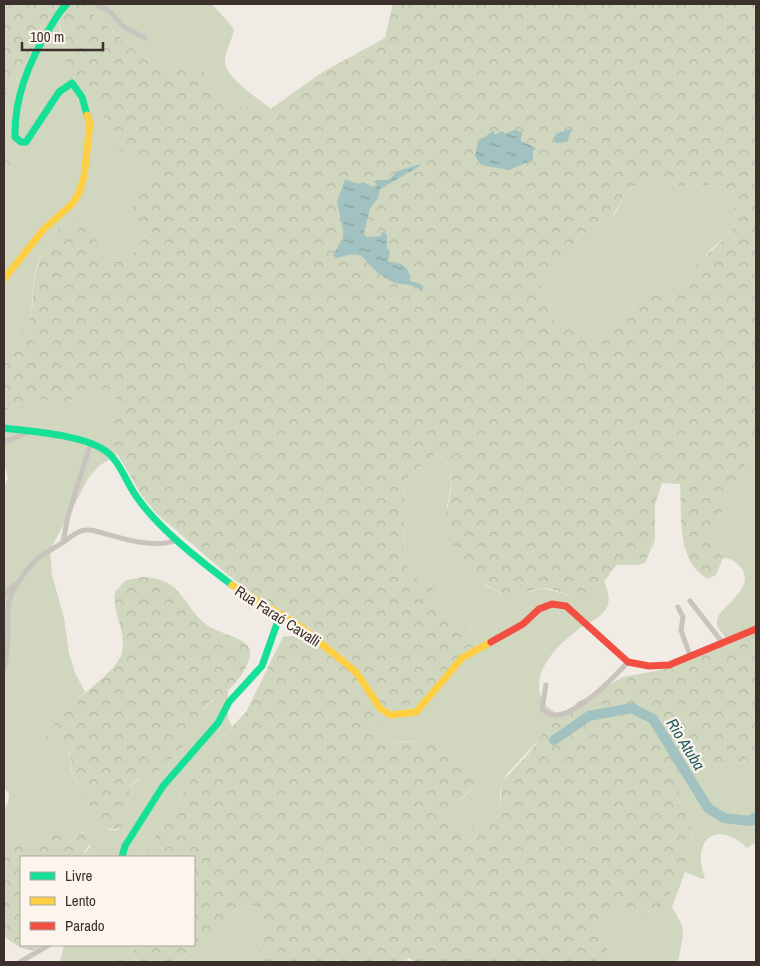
<svg xmlns="http://www.w3.org/2000/svg" width="760" height="966" font-family="'Archivo Narrow',sans-serif">
<style>
.green{fill:#d1d6bf}
.forest{fill:url(#forest-crowns);fill-rule:evenodd}
.water{fill:url(#water-ripples)}
.lines{fill:none;stroke-linecap:round;stroke-linejoin:round}
.river{stroke:#a1c2c1;stroke-width:10}
.street{stroke:#c9c3be;stroke-width:5}
.fast{stroke:#16e098;stroke-width:7}
.slow{stroke:#ffcf43;stroke-width:7}
.jam{stroke:#f24e42;stroke-width:7}
.labels{text-anchor:middle;dominant-baseline:central;stroke-width:4.5;stroke-linejoin:round;paint-order:stroke}
.street-label{font-size:15px;fill:#3b302b;stroke:#fbf5ee}
.water-label{font-size:16px;font-style:italic;fill:#1f5a5e;stroke:#fbf5ee}
</style>
<defs>
<pattern id="forest-crowns" width="20" height="18" patternUnits="userSpaceOnUse" patternTransform="scale(1.25)"><rect width="20" height="18" fill="#d1d6bf"/><path d="M2 6a3 3 0 1 1 6 0M12 15a3 3 0 1 1 6 0" fill="none" stroke="#b4b8a4"/></pattern>
<pattern id="water-ripples" width="26" height="14" patternUnits="userSpaceOnUse" patternTransform="scale(1.25)"><rect width="26" height="14" fill="#a1c2c1"/><path d="M2 4q2-2 4 0t4 0M15 11q2-2 4 0t4 0" fill="none" stroke="#849e9d"/></pattern>
</defs>
<rect width="100%" height="100%" fill="#f0ebe5"/>
<!-- green -->
<path class="green" d="M87,4H212L234,29C233,40 224,51 225,63C226,78 260,100 271,109L268,112L231,105L198,64L149,62L83,6Z
M57,12L62,45L101,107L112,140L125,154L156,174L136,202L131,217L145,236L129,258L101,257L96,247L91,224L64,225C47,240 35,262 33,286C32,297 33,310 29,321C23,335 9,345 4,360V180L9,173L10,164L6,147L5,97L26,65L41,26Z
M654,178L682,186L707,185L724,188L730,194L736,215V223L729,234L710,250L684,283L644,296L609,330L598,334H584L559,326L553,319L541,291V284L545,278L563,269L576,241L582,235L614,215L626,192L640,182Z
M92,385L111,390L119,404L112,440L117,455L100,465L89,477L50,550L52,575L64,618L69,653L75,673L85,692L62,714L44,743L45,749L61,744L67,746C72,755 69,766 73,776C75,783 82,788 86,795C91,805 92,817 102,825C130,848 126,793 132,784C136,779 165,768 174,758C179,753 182,745 186,738C196,719 207,701 228,690V719L232,726L207,753L142,857H82L90,847L88,834C63,825 47,839 23,846L4,838V810L8,803L9,794L4,788V488L8,478L4,462V411L33,397C70,405 61,408 92,385Z
M756,448V634L730,644L717,626C717,622 717,618 719,615C728,602 756,586 740,566C735,561 730,558 723,558L711,533L753,450Z
M435,454L445,460L451,467L452,479L447,506L455,550L486,586L500,593L521,594L542,588L568,595H588L604,581C607,589 611,598 607,607C602,618 589,622 580,628C559,643 528,673 543,701C547,708 555,712 561,716L506,775L500,789V817L486,820L462,833L443,817L471,790L468,768L446,749L418,741L392,742L377,728L383,715L433,692L471,655L472,629L442,616L436,594L432,587L410,573L403,554L405,480Z
M756,760V842L747,848C718,819 690,839 705,878L702,879L685,872L672,907L682,925L683,936L678,962H614L598,933L609,913L647,914L690,848L693,834L677,797L691,769Z
M253,903L267,921L257,962H174L208,941L236,909Z
M64,945H140L116,962H60Z"/>
<!-- forest -->
<path class="forest" d="M4,4H87L84,7L149,62L198,64L231,105L268,111L321,73L385,38L393,4H756V448L753,450L711,533L723,558L716,575L708,579C676,561 682,515 680,484L662,483L655,505V540L645,563L638,565H617C608,574 601,591 588,595C572,600 559,589 543,588C533,588 524,595 514,595C488,596 457,560 449,537C440,515 458,481 450,466C447,460 441,457 435,454L405,480L403,554L410,573L432,587L436,594L442,616C450,620 471,625 475,634C483,651 440,689 426,698C413,706 397,709 383,715L377,728L392,742C404,743 416,740 427,742C447,745 471,765 475,785L443,817L462,833L486,820L500,817L501,783L528,754L550,725L578,702L623,677L656,671L756,634V760L691,769L677,797C681,809 690,820 692,833C695,847 668,905 656,912C644,918 622,913 609,913L598,933L614,962H417L408,958L406,962H257L266,921L253,904L236,909L208,941L174,962H116L140,945H194V857H142L207,753L246,712L283,637L292,636L325,649L227,574L157,514L142,496L115,450L112,440L113,428L119,404L111,390L92,386C61,408 70,405 33,397L4,411V360C9,345 22,335 29,321C34,309 32,295 34,282C37,261 50,227 73,220C79,218 87,219 91,225C96,231 97,248 101,257L129,258L145,236L131,217L130,211L155,174L118,149L108,132L101,107L72,75L63,56L62,37L57,12L41,26L26,65L5,97L6,147L10,164L9,173L4,180ZM654,178L682,186L707,185L724,188L730,194L736,215V223L729,234L697,264L684,283L644,296L609,330L598,334H584L559,326L553,319L541,291V284L545,278L563,269L576,241L582,235L610,220L626,192L640,182Z
M143,577C181,579 180,600 203,622C214,633 243,636 249,648C255,659 237,683 228,690C222,695 215,697 209,703C204,708 200,715 196,721C188,732 185,747 175,757C169,763 162,769 154,773C148,776 138,778 133,782C125,791 134,838 107,828C92,822 92,806 85,794C82,788 75,782 73,775C70,765 72,755 67,746L61,744L46,749L43,743C48,733 55,723 62,714C76,697 118,672 122,652C127,632 112,613 115,592L126,580Z
M71,830L88,834L92,840L82,857H21V945H43C31,957 15,945 4,936V838C36,854 41,831 71,830Z"/>
<!-- water -->
<path class="water" d="M572,129L567,142L556,143L553,139L557,133Z
M494,130V134H496L503,131L504,134L515,130L522,132L521,141L536,148L533,151V160L509,170L481,165L475,156L478,142Z
M420,164V166L380,189L378,198L370,208L364,233L366,237L381,236L382,231L387,235V248L390,251L388,261L395,264L400,263L408,270L410,281L421,284L423,292C409,281 406,287 393,282C380,276 371,267 362,256L353,254L336,258L333,255L343,238V230L337,202L345,179L358,184L363,182L373,187L377,184L373,182L378,180H388L395,174V172Z"/>
<g class="lines">
<!-- river -->
<path class="river" d="M554,740L589,716L632,708L653,719L708,808L724,818L751,821L756,817"/>
<!-- street -->
<path class="street" d="M96,4L110,12L124,27L145,38
M4,442L27,433
M63,542L68,516L91,442
M4,595L14,585
M690,601L722,642
M678,607L683,617L681,630L690,656
M4,669C9,648 8,630 8,609C8,593 25,571 36,560C43,553 54,549 62,543C74,535 80,527 95,531C120,537 152,550 177,540
M546,685L542,708C561,735 615,676 628,662
M20,962L49,945"/>
<!-- fast -->
<path class="fast" d="M67,4C60,10 56,18 51,26C30,59 14,97 15,137L21,142H26L59,92L72,83L82,97L87,115
M4,428C33,432 76,434 101,448C120,458 126,484 139,500C160,530 203,563 232,585
M122,857L125,846L163,786L218,723L229,702L262,666L280,615"/>
<!-- slow -->
<path class="slow" d="M4,279L43,230L72,204L79,193L84,177L90,123L87,115
M232,585L301,627L356,672L380,708L390,715L416,712L462,658L491,642"/>
<!-- jam -->
<path class="jam" d="M491,642L523,624L539,609L552,604L566,606L628,662L649,666L669,665L756,629"/>
</g>
<g class="labels">
<!-- street labels -->
<g class="street-label">
<text transform="translate(278 616) rotate(33)">Rua Faraó Cavalli</text>
</g>
<!-- water labels -->
<g class="water-label">
<text transform="translate(686 744) rotate(58)">Rio Atuba</text>
</g>
</g>
<!-- border -->
<rect width="760" height="966" fill="none" stroke="#3b302b" stroke-width="10"/>
<!-- legend -->
<rect x="20" y="856" width="175" height="90" fill="#fbf5ee" stroke="#aea6a0"/>
<rect x="30" y="872" width="25" height="8" fill="#16e098" stroke="#aea6a0"/>
<text x="65" y="881" font-size="15" fill="#3b302b">Livre</text>
<rect x="30" y="897" width="25" height="8" fill="#ffcf43" stroke="#aea6a0"/>
<text x="65" y="906" font-size="15" fill="#3b302b">Lento</text>
<rect x="30" y="922" width="25" height="8" fill="#f24e42" stroke="#aea6a0"/>
<text x="65" y="931" font-size="15" fill="#3b302b">Parado</text>
<!-- scale -->
<path d="M22 42v8h81v-8" fill="none" stroke="#3b302b" stroke-width="2.5"/>
<text x="30" y="42" font-size="15" fill="#3b302b" stroke="#fbf5ee" stroke-width="4" paint-order="stroke">100 m</text>
</svg>
